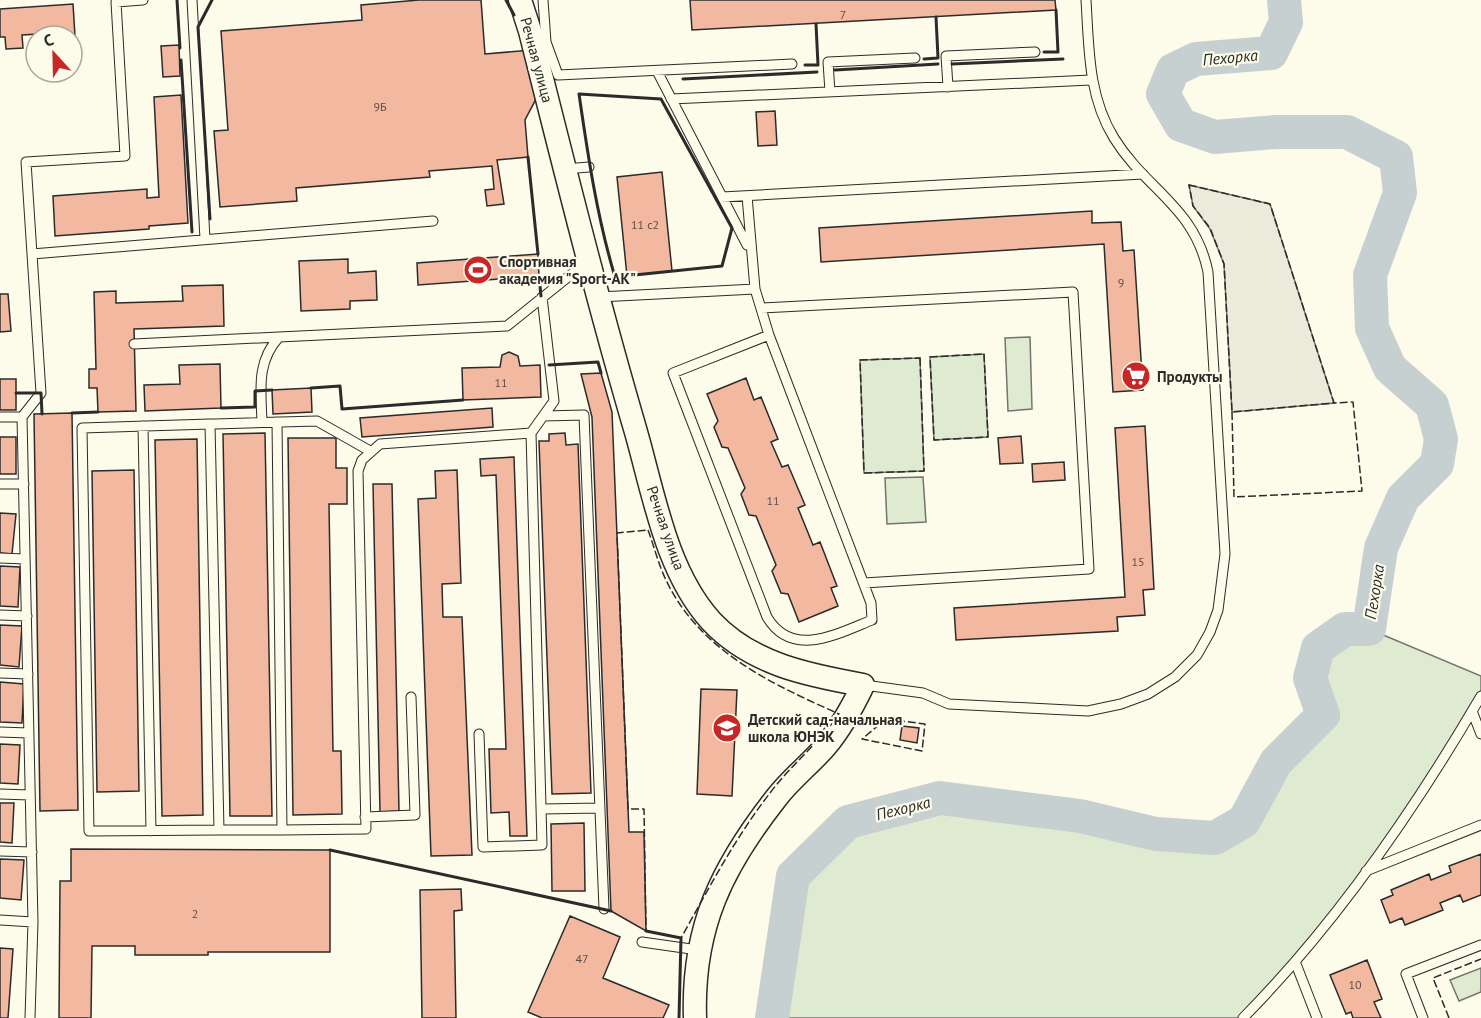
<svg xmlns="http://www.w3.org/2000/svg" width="1481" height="1018" font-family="'PT Sans',sans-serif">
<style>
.green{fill:#deebd1;stroke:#74746e;stroke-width:1.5}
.parking{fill:#eceadb;stroke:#74746e;stroke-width:1.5}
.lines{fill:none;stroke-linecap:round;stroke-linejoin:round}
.river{stroke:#c7d0d0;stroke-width:34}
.building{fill:#f2b8a0;stroke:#2b2b2b;stroke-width:1.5}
.service-casing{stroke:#2b2b2b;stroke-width:11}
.tertiary-casing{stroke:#2b2b2b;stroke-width:25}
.service{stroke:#fdfbea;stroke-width:9}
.tertiary{stroke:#fdfbea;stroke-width:22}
.fence{stroke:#2b2b2b;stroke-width:1.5;stroke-dasharray:8 3;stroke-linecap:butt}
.wall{stroke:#2b2b2b;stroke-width:3}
.labels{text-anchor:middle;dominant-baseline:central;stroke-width:4.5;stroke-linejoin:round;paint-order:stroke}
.number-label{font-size:12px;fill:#5d4e48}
.street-label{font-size:15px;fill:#2b2b2b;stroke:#fdfbea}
.poi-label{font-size:15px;font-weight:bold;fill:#2b2b2b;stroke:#fdfbea;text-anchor:start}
.water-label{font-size:16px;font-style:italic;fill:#2b2b2b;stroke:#fdfbea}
</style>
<rect width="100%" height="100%" fill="#fdfbea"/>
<!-- green -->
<path class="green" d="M1030,337L1032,409L1008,411L1005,338Z
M984,354L988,437L934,440L930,357Z
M920,358L924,471L864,473L860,360Z
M923,477L926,522L887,524L885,478Z
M1345,629H1369L1481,676V696L1355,885L1243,1018H772L793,876L848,822L940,798L1080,816L1156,834L1215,838L1244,821L1276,762L1323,715L1310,678L1318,648Z
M1481,968V992L1459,1001L1450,980Z"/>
<!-- parking -->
<path class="parking" d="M1189,185L1270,204L1334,403L1232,412L1224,264L1210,229L1193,206Z"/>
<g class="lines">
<!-- river -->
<path class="river" d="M772,1018L793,876L848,822L940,798L1080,816L1156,834L1215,838L1244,821L1276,762L1323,715L1310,678L1318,648L1345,629H1369L1381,548L1403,498L1437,464L1441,439L1432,405L1390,368L1372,328L1370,275L1400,193L1396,157L1347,132H1275L1215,137L1181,125L1163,94L1173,70L1196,59L1271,53L1286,22L1284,0"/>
</g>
<!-- building -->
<path class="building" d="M419,0H481L485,54L532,50L536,99L525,120L528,157L497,160L504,204L487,206L485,190L494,189L492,166L429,171L430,177L296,188L297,201L220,207L214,131L228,130L221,31L362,20L361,5Z
M690,0H1055L1056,10L692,30Z
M73,4L76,52L72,53V36H55V33L22,35L23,48L6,49L5,37H0V9Z
M179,45L180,76L163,77L161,46Z
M181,95L188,223L149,226V229L55,236L53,196L147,189V198L159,197L154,97Z
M775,111L777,145L758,146L756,112Z
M662,172L672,271L627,276L617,177Z
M1092,211V223L1121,222L1123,251L1134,250L1143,390L1113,392L1104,244L821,262L819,228Z
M538,254L539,276L418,285L417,263Z
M348,259V273L376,271L377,300L350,301V309L301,311L299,261Z
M223,285L224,326L134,329L136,411L98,412L97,388H89V369H96L94,292L116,291V303L183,301L182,286Z
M0,294H8L11,331L0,332Z
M509,352L518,356L520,366L540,365L541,397L463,400L462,368L500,367L502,355Z
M220,364L221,408L145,411L144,385L180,384L179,365Z
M601,373L612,412L629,832H644L646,931L611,911L592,417L581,374Z
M746,378L754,400L761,397L778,439L771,442L782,467L788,465L805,505L798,508L813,545L820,542L837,586L831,588L838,606L799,622L788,594L781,593L772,571L776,565L756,516L749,515L741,494L745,488L728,448L722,447L714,427L718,421L707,394Z
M0,379H16V410H0Z
M311,388L312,412L273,414L272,390Z
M492,408L493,427L362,437L360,418Z
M72,413L78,810L40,811L34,414Z
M1145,426L1154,589L1143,590L1145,615L1117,617L1118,631L956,640L954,608L1125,597L1115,428Z
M265,433L272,816H230L223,434Z
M565,433L566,445L578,444L591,793L552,794L539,441H549V434Z
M1021,436L1023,463L1000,464L998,438Z
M0,437H16V474H0Z
M288,438H336V468H347V504H329L333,751H341L342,814L293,815Z
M197,439L203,815L162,816L155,440Z
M514,457L527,836H510L509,812L491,813L489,749H506L496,475L481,476L480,459Z
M1064,462L1065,480L1033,482L1032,464Z
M134,470L139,791L97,792L92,471Z
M457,470L461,583L442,584L443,617H462L472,855L431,856L418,499L436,498L435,471Z
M373,484H392L399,811L380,812Z
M0,513L16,514L12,554L0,553Z
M0,566L20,567L18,607L0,606Z
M0,625L22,626L19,667L0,665Z
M0,682L24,684L22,723L0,722Z
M701,689L737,690L732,796L697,794Z
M902,726L919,728L917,743L900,740Z
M0,744L20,745L18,784L0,783Z
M0,803H14L12,843L0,842Z
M584,823L585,891H552L551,824Z
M71,849L330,850V952H208V955H135V946H92L91,1018H59L60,881H71Z
M1481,854V895L1463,902L1460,895L1440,903L1443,910L1405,925L1402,918L1390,923L1381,900L1393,895L1391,890L1429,874L1431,880L1451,872L1449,866Z
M0,859L24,860L21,900L0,898Z
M461,889L462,910L454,911L456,1018H422L420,890Z
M570,916L620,937L603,978L669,1005L663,1018H542L528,1012Z
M0,948L13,949L8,1018H0Z
M1367,960L1382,999L1374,1002L1381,1018H1353L1351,1012L1346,1014L1330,975Z"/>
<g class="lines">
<!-- service casing -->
<g class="service-casing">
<path id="service" d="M192,0L205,239
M543,0L546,42L558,75L792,64
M657,71L747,245
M948,87L946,56L1035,52
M830,92L828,62L915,58
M671,99L1091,80
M565,169L589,167
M747,196L755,289L769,335L871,603L872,620C837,634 792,659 767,617L673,373L769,335
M722,197L1143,174
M32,254L26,162L125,156L116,2L143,0
M599,297L755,289
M761,308L1073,292L1089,569L864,583
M134,344L279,337
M543,416L584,415L604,909
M0,417H22
M262,422C261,391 256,362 279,337L507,326L588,261
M210,424L219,830L89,831L82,428L210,424H215L317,421L370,451
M143,426L151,831
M0,484H24
M0,558L25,559
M0,615L27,616
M0,673L28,674
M864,685L923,693L949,704L1088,711L1121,704L1148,694L1175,677L1197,655L1210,632L1218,610L1225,554L1208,272C1195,207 1146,190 1114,138C1088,96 1089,48 1086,0
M1472,711L1481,734
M0,732L29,733
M479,734L483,847L542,845L531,433L554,401L542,297
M0,794L30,795
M542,809L600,808
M365,817L415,815L411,697
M219,830H282L277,422
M282,830L366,829L358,471L362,460L380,444L531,433
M0,851L32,852
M1366,871L1481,825
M0,920L33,922
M642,942L698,950
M1296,964L1317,1018
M30,1018L33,922L22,417L41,393L32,254L433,221
M1243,1018C1335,925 1415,809 1481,696
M1423,1018L1406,974L1481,945"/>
</g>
<!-- tertiary casing -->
<g class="tertiary-casing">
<path id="tertiary" d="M520,0L530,31C564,166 597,299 636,432C654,495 666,571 711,621C751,664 807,675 863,685C852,708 841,728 825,747C810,764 791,779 777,797C722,867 692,927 695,1018"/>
</g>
<!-- service -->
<use href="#service" class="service"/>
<!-- tertiary -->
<use href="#tertiary" class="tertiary"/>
<!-- fence -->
<path class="fence" d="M1189,185L1270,204L1334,403L1232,412L1224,264L1210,228L1193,206Z
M984,354L988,437L934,440L930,357Z
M920,358L924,471L864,473L860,360Z
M1232,412L1234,497L1362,491L1353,402L1334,403
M648,530C654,546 658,563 665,578C699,651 770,683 839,714C818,744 791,765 770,793C735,838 709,888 681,938L646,931L644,809H628L617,533Z
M886,719L925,724L922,751L862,739Z
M1449,1018L1433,978L1481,959"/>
<!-- wall -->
<path class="wall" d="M177,0L180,48
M506,0L514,15
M1044,52H1058L1056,10
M924,59L938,58L936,17
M181,60L192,232
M952,64L1063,59
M805,65H818L816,24
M835,70L938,64
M683,79L817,72
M579,94L661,99L732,228L722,266L615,277C597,217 588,156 579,94Z
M528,157L538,254
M210,219L198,27L212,0
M539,276L541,296
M549,365L598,362L601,373
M311,388L340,386L342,409L463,400
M16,393H41L42,414
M221,408L255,407V391L272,390
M72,413L98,412
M330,850L611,911
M646,931L681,938L679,1018"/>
</g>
<!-- icons -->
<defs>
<g id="stadium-disc" transform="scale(1.5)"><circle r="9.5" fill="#c62828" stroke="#fdfbea"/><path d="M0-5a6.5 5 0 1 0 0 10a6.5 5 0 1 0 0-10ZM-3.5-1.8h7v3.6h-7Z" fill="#fff"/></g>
<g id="supermarket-disc" transform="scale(1.5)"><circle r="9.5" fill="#c62828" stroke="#fdfbea"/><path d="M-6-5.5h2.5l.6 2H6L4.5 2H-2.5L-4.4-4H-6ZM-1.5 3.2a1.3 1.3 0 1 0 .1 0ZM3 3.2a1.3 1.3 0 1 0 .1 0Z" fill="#fff"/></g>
<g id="school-disc" transform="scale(1.5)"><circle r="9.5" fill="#c62828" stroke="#fdfbea"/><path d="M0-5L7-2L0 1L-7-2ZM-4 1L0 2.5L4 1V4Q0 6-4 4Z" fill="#fff"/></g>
</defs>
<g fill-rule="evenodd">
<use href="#stadium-disc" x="478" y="270"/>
<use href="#supermarket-disc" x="1136" y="376"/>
<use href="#school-disc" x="727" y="728"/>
</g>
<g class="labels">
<!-- number labels -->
<g class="number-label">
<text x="843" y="14">7</text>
<text x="380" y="106">9Б</text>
<text x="645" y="224">11 с2</text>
<text x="1121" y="282">9</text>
<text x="501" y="382">11</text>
<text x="773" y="500">11</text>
<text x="1138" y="561">15</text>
<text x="195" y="913">2</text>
<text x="582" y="958">47</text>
<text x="1355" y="984">10</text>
</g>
<!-- street labels -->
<g class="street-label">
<text transform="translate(537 60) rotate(75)">Речная улица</text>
<text transform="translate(666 528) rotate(71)">Речная улица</text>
</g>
<!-- poi labels -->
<g class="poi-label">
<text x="499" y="261">Спортивная<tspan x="499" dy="17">академия "Sport-AK"</tspan></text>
<text x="1157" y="376">Продукты</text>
<text x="748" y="719">Детский сад-начальная<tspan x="748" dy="17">школа ЮНЭК</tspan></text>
</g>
<!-- water labels -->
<g class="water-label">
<text transform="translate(1230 57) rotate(-5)">Пехорка</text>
<text transform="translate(1374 592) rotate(-81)">Пехорка</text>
<text transform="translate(903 808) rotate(-14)">Пехорка</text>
</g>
</g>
<!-- north arrow -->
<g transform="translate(54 54) rotate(338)"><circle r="28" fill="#fdfbea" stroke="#a9a89e" stroke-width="1.5"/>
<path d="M0-4.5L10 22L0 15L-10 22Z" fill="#c62828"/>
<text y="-9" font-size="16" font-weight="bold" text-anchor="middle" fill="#2b2b2b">С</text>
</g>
</svg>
